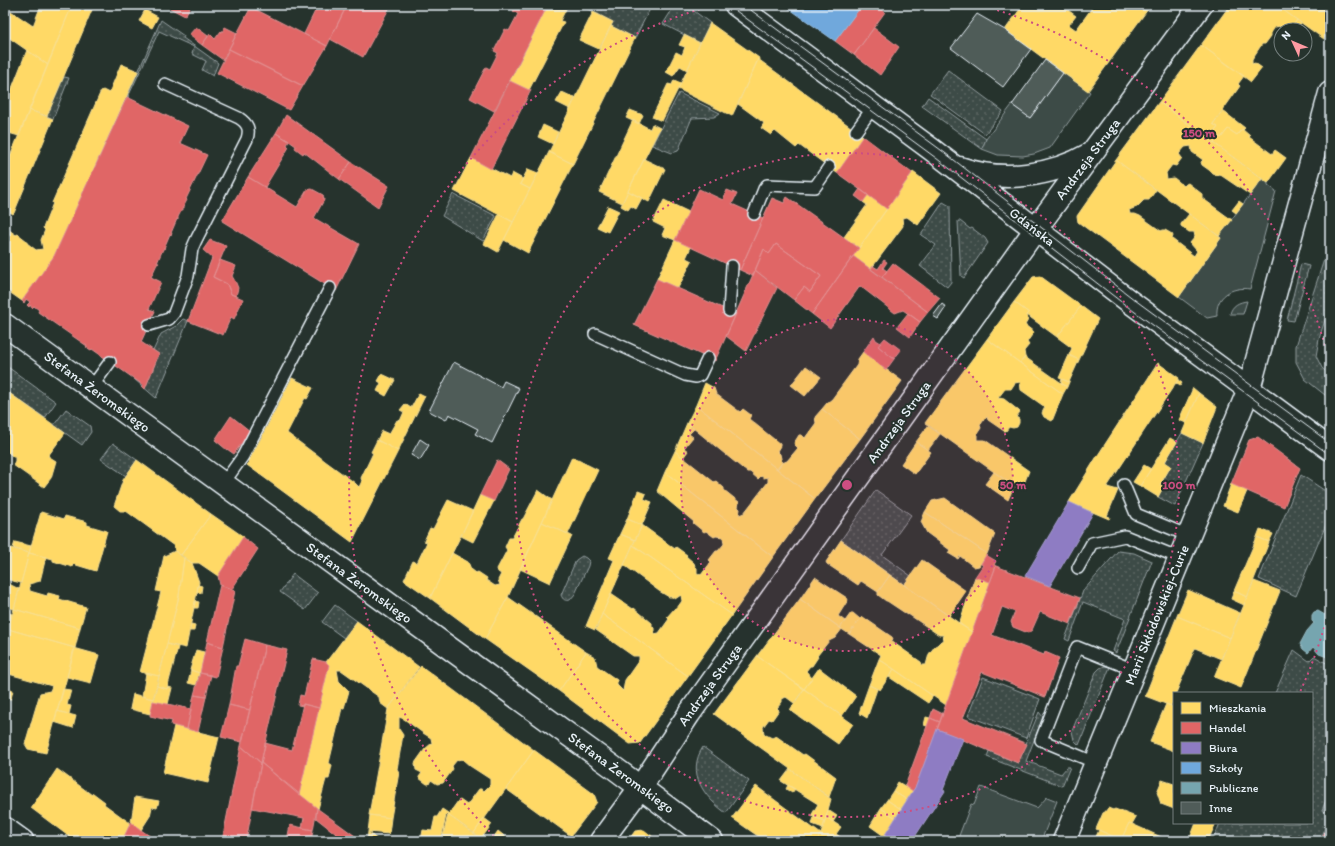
<svg xmlns="http://www.w3.org/2000/svg" width="1335" height="846" font-family="Itim,sans-serif">
<style>
.grass{fill:url(#grass-dots);stroke:#939ea0}
.park{fill:#3e4b47;stroke:#939ea0}
.homes{fill:#ffd966;stroke:#f8e092}
.shops{fill:#e06666;stroke:#e29092}
.offices{fill:#8e7cc3;stroke:#a99fd3}
.schools{fill:#6fa8dc;stroke:#93bee4}
.public{fill:#76a5af;stroke:#98bcc5}
.building{fill:#505c59;stroke:#e8f1f8}
.lines{fill:none;stroke-linecap:round;stroke-linejoin:round}
.service-casing{stroke:#e8f1f8;stroke-width:14}
.minor-casing{stroke:#e8f1f8;stroke-width:24}
.tertiary-casing{stroke:#e8f1f8;stroke-width:25}
.service{stroke:#26332d;stroke-width:11}
.minor{stroke:#26332d;stroke-width:21}
.tertiary{stroke:#26332d;stroke-width:22}
.tram{stroke:#e8f1f8;stroke-width:1}
.ring{fill:none;stroke:#cc4e82;stroke-width:2;stroke-dasharray:2 4}
.labels{text-anchor:middle;dominant-baseline:central;stroke-width:4;stroke-linejoin:round;paint-order:stroke}
.street-label{font-size:14px;fill:#e8f1f8;stroke:#26332d}
.centre{fill:#cc4e82;stroke:#26332d;stroke-width:2}
.ring-label{font-size:12px;text-anchor:middle;font-weight:bold;fill:#cc4e82;stroke:#26332d;stroke-width:4;stroke-linejoin:round;paint-order:stroke}
</style>
<defs>
<pattern id="grass-dots" width="8" height="8" patternUnits="userSpaceOnUse"><rect width="8" height="8" fill="#3e4b47"/><path d="M2 2h.1M6 6h.1" fill="none" stroke="#5a6562" stroke-width="1.8" stroke-linecap="round"/></pattern>
</defs>
<rect width="100%" height="100%" fill="#26332d"/>
<filter id="ink" filterUnits="userSpaceOnUse"><feTurbulence type="fractalNoise" baseFrequency=".025" numOctaves="2"/><feDisplacementMap in="SourceGraphic" scale="8" xChannelSelector="R" yChannelSelector="G"/><feConvolveMatrix kernelMatrix="1 2 1 2 8 2 1 2 1" color-interpolation-filters="sRGB"/></filter>
<g filter="url(#ink)">
<!-- grass -->
<path class="grass" d="M586,5H652L635,38L611,26L613,22L586,8Z
M675,5H686L710,23L700,43L663,24Z
M161,20L184,36L183,38L218,63L213,76L202,70L206,61L192,54L194,47L159,31L128,97H127Z
M948,70L1003,111L985,134L930,94Z
M64,77L69,78L53,119L47,116Z
M679,93L720,113L714,117L692,118L678,151L672,153L652,145Z
M928,97L986,139L982,149L922,106Z
M453,194L496,216L483,241L442,216Z
M943,202L950,206L951,282L947,287L920,266L936,245L921,235Z
M958,221H960L970,229L972,228L985,238L988,243L964,278L961,276Z
M1330,241V304L1319,339L1316,356L1322,368L1330,375V399L1305,379L1296,362V346Z
M1301,264L1309,266L1294,321L1287,320Z
M183,319L188,321L156,398L134,379L154,349L161,334L176,326Z
M5,365L56,402L45,418L5,390Z
M66,409L90,426L91,432L82,445L54,425Z
M1182,433L1203,443L1175,506L1158,497L1163,486L1160,485L1171,466L1165,462Z
M113,443L137,460L126,476L101,459Z
M1301,475L1330,494V515L1296,596L1259,579Z
M876,490L911,515L882,555L911,576L904,585L841,540Z
M1118,551L1134,553L1152,561L1116,653L1113,651L1125,619L1083,602L1069,641L1065,639L1083,591Z
M582,556L586,558L589,561L588,566L575,594L570,600C565,601 563,600 561,595L576,560Z
M293,574L318,593L305,610L280,592Z
M335,605L357,621L344,638L322,622Z
M1294,650L1309,661L1314,656L1330,665V796L1328,795L1322,810L1330,814V816L1320,841H1213L1220,823H1312V693H1275Z
M1105,666L1110,667L1079,745L1074,740L1072,731L1096,672L1100,668Z
M983,677L1040,699L1026,738L968,716Z
M1039,712L1043,717L1026,761L1061,774L1067,767H1070L1062,786L987,757L989,751L1018,763Z
M703,747L749,781L726,813C704,797 686,773 703,747Z"/>
<!-- park -->
<path class="park" d="M1063,73L1090,92L1050,148L1034,154L1023,156L998,155L982,149L986,139L1012,105L1030,118Z
M1262,179L1268,183V185L1276,191L1250,289C1232,286 1215,296 1217,316L1207,318L1179,297L1221,238L1219,236Z
M1247,301L1243,314H1230C1232,305 1239,302 1247,301Z
M981,787L1037,808L1047,797L1057,801L1041,841H957L971,804L974,805Z
M1328,796L1330,797V813L1323,809Z"/>
<!-- homes -->
<path class="homes" d="M41,5H72L48,65L5,35V7L33,26Z
M72,5H94L47,116L29,110Z
M548,5H568L560,21L564,22L529,90L510,81Z
M1023,5H1061L1076,16L1069,25L1076,30L1094,5H1151L1088,91L1005,30Z
M1230,5H1276L1297,20L1290,30H1283L1280,28V26L1275,27L1271,33V36L1265,44H1262L1252,59V64L1255,63L1262,68L1251,82L1201,45Z
M1276,5H1330V19L1324,39Z
M145,10L158,17L152,28L139,21Z
M593,12L613,22L599,49L579,40Z
M1297,20L1301,23L1296,30H1290Z
M710,23L759,58L732,116L678,89Z
M611,26L635,38L573,164L549,152Z
M684,35L700,43L687,70L680,66L673,76L666,72L676,52L682,55L685,47L679,45Z
M1201,45L1244,76L1238,84L1240,86L1213,124L1218,127L1209,139L1159,102Z
M27,50L48,65L19,136L5,132V106Z
M758,59L863,136L837,173L799,145L796,148L775,131L771,135L761,128L764,123L738,104Z
M121,64L138,71L54,256L22,301L5,289V227L16,235L18,234L27,241V243L36,250L43,249L41,240L45,230L43,228L53,203H52L101,91L103,90L109,93Z
M674,80L681,83L662,121L652,117L668,84L672,85Z
M562,92L575,98L570,109L556,102Z
M1159,102L1262,179L1250,195L1219,174L1216,175L1202,165L1201,162L1203,160L1192,152L1191,146L1185,147L1179,154L1182,158L1176,166L1172,165L1166,173L1167,179L1174,178L1184,186L1186,184L1188,183L1202,194V198L1232,220L1219,236L1116,160Z
M29,110L53,119L14,213L13,214L8,211L5,216V169Z
M630,110L643,115L639,124L626,118Z
M1223,111L1245,128L1243,130L1242,129L1237,135L1228,129L1221,138L1219,136L1214,143L1209,139L1218,127L1213,124Z
M633,120L650,129L652,124L660,128L622,203L599,192Z
M543,125L558,132L553,144L538,137Z
M1228,129L1237,135L1242,129L1250,136L1249,137L1272,154L1275,150L1286,158L1268,183L1214,143L1219,136L1221,138Z
M549,152L573,164L528,253L504,240Z
M471,158L510,178L512,173L523,179L520,184L530,189L513,222L454,191Z
M644,159L665,169L649,202L628,191Z
M1116,160L1156,190L1149,200H1144L1137,207L1129,210L1130,214H1135L1140,216L1161,231L1163,230H1165L1172,234L1173,236L1172,239L1194,256L1197,251L1190,243L1195,237L1194,232H1189L1181,226V224L1189,214L1221,238L1179,297L1078,222L1077,216Z
M528,169L538,173L530,189L520,184Z
M913,172L941,193L918,225L907,217L902,218L903,226L871,269L853,256Z
M628,191L642,198L636,209L631,206L628,210L621,206Z
M868,195L887,209L859,248L844,237L867,205L863,202Z
M664,200L689,212L675,240L662,235L665,228L653,222Z
M1239,201L1243,204L1236,213L1232,210Z
M608,206L619,211L608,232L597,227Z
M499,214L513,222L498,252L484,244Z
M675,240L691,247L686,258L692,261L678,288L657,279Z
M1040,276L1081,306L1057,337L1027,315L1029,313L1014,302L1033,277Z
M1014,302L1029,313L1027,315L1028,320L1025,325L1034,332L1027,342L1029,345L1024,351L1025,357L1020,363L987,339Z
M1081,306L1098,319L1079,360L1069,355L1072,348L1057,337Z
M987,339L1063,394L1052,421L1044,417L1042,413L1045,407L1021,390L1020,382L1015,383L1011,389H1005L998,398L1004,399L1019,411L1020,412L1016,417L1019,419V423L1017,427L1013,428L1009,427L1006,431H1004L988,420L987,417L983,420L980,425L981,428L977,434V440H985L1029,471L1022,489L1014,486L925,423Z
M863,352L902,381L860,439L822,409L827,403L832,399L857,365L858,359Z
M1069,355L1079,360L1069,382L1059,378Z
M1025,357L1067,387L1063,394L1020,363Z
M1158,363L1179,378L1107,487L1118,490L1107,516L1110,517L1109,519L1069,502L1096,458Z
M806,366L821,377L805,396L791,385Z
M382,374L395,380L386,396L377,391L381,383L378,381Z
M292,378L313,388L307,399L305,398L287,433L315,454V453L325,461L355,483L359,487L362,481L361,478L373,453L371,452L377,440L398,451L352,542L247,465Z
M1062,379L1069,382L1067,387L1061,383Z
M1178,380L1182,383L1180,386L1176,383Z
M705,383L714,388L716,394L740,412L743,409L751,415L749,419L780,444V446L777,451L780,454L782,463L777,469L696,405Z
M1193,388L1199,393L1186,423L1179,420Z
M5,390L65,433L48,456L56,461L51,478L44,487L13,465L15,461V457H13L8,452L5,453Z
M419,393L425,396L398,451L377,440L382,431L389,434L397,420L400,421L404,412L400,410L405,404L411,408Z
M1199,393L1217,407L1203,443L1182,433Z
M696,405L815,499L773,557L665,472L675,451L714,482L716,481L724,488V490L739,502L738,507L740,509L739,515L744,513L768,482V477L764,478L761,476L758,479L750,472H747L687,423Z
M822,409L860,439L815,499L777,469L782,463L787,461L798,448L795,445L794,443L799,435H802L805,438L816,423L815,417Z
M687,423L694,429L689,434L693,437L684,448L688,451L683,458L675,451Z
M928,426L940,434L928,450L916,442Z
M1170,438L1177,442L1165,462L1171,466L1160,485L1164,486L1158,497L1140,486Z
M916,442L931,452L915,474L901,464Z
M572,457L598,470L568,534L542,522Z
M137,460L211,514L181,555L175,551L174,546L126,511H120L114,506L123,480Z
M1144,465L1151,469L1140,486L1133,482Z
M665,472L773,557L732,615L633,545L642,525L675,549L676,547L687,555L686,556L694,563L695,566L697,568V573L701,575L711,562L709,560L716,551H718L724,544L723,537L716,536L714,537L706,531L704,532L693,523L694,522L657,491Z
M994,472L1014,486L1008,500L985,484Z
M1231,484L1247,491L1238,512L1223,506Z
M538,490L552,500L508,597L485,639L430,598L452,553L468,562L471,569L476,573L478,572L487,578L486,580L495,586L500,585L498,580L501,574L498,572L497,569L507,550L505,547L509,538H512L522,519H523Z
M638,491L646,494L644,499L652,502L642,525L627,519Z
M480,495L494,501L473,542L461,536Z
M945,498L995,534L987,554L925,512L932,501Z
M448,500L473,511L430,598L404,580L413,561L417,563L427,542L424,541L430,528L433,529Z
M41,512L64,519L65,516L87,522V525L107,531L96,571L73,564L72,567L53,561V559L29,553Z
M925,512L987,554L979,566L974,567L960,556L958,559L948,553L950,550L927,533L921,522Z
M211,514L244,537L218,576L199,563H192L181,555Z
M627,519L642,525L635,540L620,534Z
M542,522L572,536L550,583L520,569Z
M1260,529L1273,534L1269,542L1257,537Z
M620,534L635,540L595,630L586,626L614,560L609,558Z
M1257,537L1269,542L1247,597L1234,591Z
M841,540L890,575L878,592L861,581L858,585L827,564L826,562Z
M15,542L31,546L29,553L13,548Z
M633,545L732,615L688,676L602,614L611,594L633,609L634,608L652,623V626L654,628V634L659,633L669,619L667,617L675,608H677L682,601L681,595L675,599L672,597H669L659,591L624,565Z
M10,548L29,553L21,583L5,579V565Z
M175,551L184,558L179,596L159,676L140,672L161,592L156,591L164,556Z
M29,553L46,557L40,581L29,584L30,591L47,596L48,593L60,596L59,599L86,607L80,628L14,609Z
M184,558L192,563L199,582L186,648L167,644L179,596Z
M922,560L966,591L949,616L904,585Z
M890,575L972,632L946,705L879,659L881,655L849,634L860,619L863,617L892,637L893,639L891,641L921,662L922,665H926L929,654L935,646L937,645L941,641L944,640L943,635H939L908,614V615L887,601H886L878,595V592Z
M815,577L847,598L848,600L838,616L845,621L840,628L800,599Z
M975,577L990,582L972,632L959,624Z
M1254,581L1280,591L1241,688L1214,677Z
M5,582L19,589L14,609L5,607Z
M198,585L202,586L201,593L197,592Z
M1188,590L1240,613L1230,638L1177,616Z
M1234,591L1247,597L1244,605L1231,599Z
M508,597L586,652L559,691L485,639Z
M800,599L842,629L835,638L829,641L817,656L818,657L812,666H810L806,671L812,678L804,689L757,656Z
M195,601L199,602L198,608H194Z
M14,609L80,628L75,648L8,629Z
M5,612L12,614L10,622L5,621Z
M851,613H853L860,619L849,634L840,628Z
M602,614L688,676L640,743L630,744L559,691L586,652L595,657L597,666L617,680V685L623,691L625,680L639,660V656H633L596,630Z
M1177,616L1230,638L1221,659L1195,648L1176,693H1174V699L1171,706L1145,696Z
M357,621L419,667L388,709L380,703L379,697L341,670H337L339,681L349,691L344,708H342L329,763L332,765L329,779H326L318,809L299,795L329,665L326,662Z
M191,624L195,625L194,631H190Z
M5,625L9,626L7,635L5,634Z
M8,629L75,648L46,753L28,749L25,744L40,693L50,691L52,686L5,673V641Z
M167,644L178,647L167,689L157,686Z
M74,648L99,655L91,683L67,677Z
M196,650L204,652L200,673L190,670Z
M757,656L804,689L794,703L786,697L782,699V702L777,708L779,710L772,720L769,719L763,727L764,734L772,738L776,736L803,755L805,754L836,777L829,797L714,714Z
M879,659L894,669L880,690L869,685Z
M421,666L534,750L474,833L448,815L458,801L460,800L467,805L479,789H481L484,791L490,785V779L470,766L462,759L457,760L452,766L453,769L443,783L437,784L431,780L429,784H427L419,778V777L422,773L416,770L415,763L425,749L432,743L431,738L423,733L404,719L399,717V729L403,735L397,769L399,772L391,818L369,815L388,709Z
M819,668L856,696L842,716L804,689Z
M894,669L933,696L928,703L889,677Z
M191,670L199,673L196,685L188,683Z
M5,673L9,674L5,688L13,690L11,699H8L5,709Z
M146,673L159,676L153,699L142,696Z
M869,685L877,689L867,718L859,713Z
M157,686L167,689L168,687L172,688L168,704L153,701Z
M63,689L71,690L67,705L71,706L69,714L57,711Z
M804,689L853,724L838,744L790,710Z
M133,694L153,699L150,714L130,709Z
M1166,704L1174,707V751L1150,742Z
M57,711L76,716L73,728L54,722Z
M926,717L930,718L927,726L924,725Z
M174,726L219,737L208,783L163,773Z
M534,750L594,794L597,802L571,836L506,789Z
M57,769L92,795L93,793L105,802L104,804L130,823L122,841H75L31,808Z
M790,769L831,799L825,821L811,816L818,804L781,781Z
M1162,780L1174,784V809L1161,804L1157,792Z
M898,782L913,791L907,800L893,791Z
M788,785L795,789L792,793L786,789Z
M756,786L821,834L816,841H765L732,818Z
M893,791L907,800L901,809L887,800Z
M135,797L159,801L157,808L152,807L150,816L141,830L131,822Z
M887,800L901,809L896,818L881,808Z
M881,808L896,818L884,836L870,826Z
M1108,808L1113,810L1115,809L1136,817L1132,824L1129,823L1121,840L1096,829L1103,813L1105,812Z
M442,809L448,813L446,815L441,841L421,840L423,830L432,831L435,817H437Z
M828,810L837,816L833,822L826,817Z
M448,814V815L484,841H442Z
M370,815L391,818L389,834L368,832Z
M814,817L825,821L823,828L812,824Z
M826,817L841,827L836,834L846,841H816L821,834Z
M484,818L492,824L481,839L474,833Z
M1129,823L1132,824L1170,841H1125L1121,840Z
M1196,823H1209L1215,825L1208,841H1189Z
M644,830L658,841H628L635,831Z
M1099,830L1121,840L1125,841H1094Z
M498,831L508,839L507,841H491Z
M368,832L379,841H367Z"/>
<!-- shops -->
<path class="shops" d="M166,5H191L185,16L166,6Z
M318,5H347L327,46L304,34Z
M347,5H391L363,57L330,39Z
M517,5H548L494,111L470,98L486,67L490,69L498,53L494,51L505,29L509,31L518,14L513,11Z
M862,5H875L885,12L854,55L835,41Z
M251,7L327,46L303,86L229,49Z
M196,27L208,36L202,45L189,35Z
M225,27L237,33L223,60L202,45L210,34L215,39L221,31L222,32Z
M874,28L899,47L880,75L854,55Z
M229,49L303,86L289,110L217,73Z
M510,81L529,90V89L531,90L491,169L471,158Z
M127,97L188,126L180,143L207,155L186,199L187,200L178,217V220L177,219L171,233H172L171,235L170,234L164,248H165L163,249L157,263H159L157,264L151,277L161,282L149,309L155,311L141,342L159,354L145,389L142,386L143,385L92,349L91,350L86,347L87,346L38,312L39,310L34,306L32,308L30,305L29,307L27,305L30,302L26,299L24,303L22,301L54,256Z
M286,115L351,162L339,179L304,152L303,154L295,148L296,146L289,141L276,133Z
M276,133L289,141L287,145L289,147L265,187L248,177Z
M863,136L912,173L887,209L837,173Z
M351,162L389,186L378,207L339,179Z
M248,177L297,207L307,190L312,189L323,195L324,200L314,218L359,244L336,291L222,221Z
M699,189L723,200L727,190L737,194L732,204L763,218L740,270L675,240Z
M860,189L868,195L863,202L855,196Z
M787,197L859,248L812,314L794,300L804,287L810,292L821,276L776,244L769,254L764,249L753,276L740,270L772,198L784,203Z
M210,240L226,246L213,277L227,284L231,294L243,299L234,319L231,317L223,335L188,321L212,258L203,250Z
M776,244L821,276L810,292L804,287L794,300L755,270L764,249L769,254Z
M853,256L928,312L920,322L903,310L895,313L860,286L830,328L812,314Z
M220,260L236,266L232,276L236,283L238,288L236,296L231,294L227,284L213,277Z
M884,260L887,262L883,268L887,271L882,277L871,269L873,266L878,269Z
M893,263L940,298L928,312L882,277Z
M755,270L777,288L746,351L726,336Z
M657,279L736,314L715,361L634,325Z
M908,313L920,322L910,337L897,327Z
M874,336L876,340L881,343L878,346L894,359L886,370L863,352Z
M885,338L901,350L894,359L878,346Z
M231,416L250,431L234,454L227,449V450L215,440Z
M1258,437L1300,468L1284,507L1231,484L1249,440Z
M497,460L509,469L494,501L480,495Z
M243,537L258,549L232,589L220,585L218,576Z
M986,555L996,561L994,565L996,566L990,582L975,577L983,565L981,564Z
M996,566L1080,598L1070,624L1040,612L1032,630L1028,633L1013,627L1011,622L1015,612L1002,607L992,635L1044,655L1045,652L1059,658L1045,697L982,672L963,718L1027,744L1018,763L937,729Z
M220,585L235,591L223,647L207,642Z
M245,639L265,645L250,710L229,705L236,666H238Z
M207,642L223,647L216,677L200,673Z
M265,645L287,650L261,763L241,746Z
M313,659L326,662L329,665L319,708L303,704V706L298,705L300,695L304,696Z
M200,673L211,675L206,697L194,695Z
M194,695L206,697L198,732L187,729Z
M153,701L191,709L187,729L171,725L172,721L150,716Z
M303,704L319,708L299,795L261,763L265,743L292,750Z
M229,705L250,710L242,742L221,737Z
M933,709L943,714L940,722L930,718Z
M930,718L940,722L916,786L913,791L905,786Z
M241,746L261,763L246,841H222Z
M261,763L317,808L313,830L302,828L304,818L252,808Z
M317,808L318,809L362,841H345L316,818Z
M131,822L141,830L157,841H122Z
M290,825L313,830L311,841H287Z
M1327,827L1330,828V841H1321Z"/>
<!-- offices -->
<path class="offices" d="M1069,502L1093,513L1050,586L1025,576Z
M937,729L963,739L943,790L945,791L912,841H881L916,786Z"/>
<!-- schools -->
<path class="schools" d="M789,5H862L835,41L787,7Z"/>
<!-- public -->
<path class="public" d="M1330,608V658L1319,654L1313,647L1308,653L1303,649L1300,644L1307,631L1314,623L1312,621V615L1314,612L1318,611L1325,615Z"/>
<!-- building -->
<path class="building" d="M977,14L1005,30L1031,49L1003,87L951,48Z
M1045,60L1063,73L1030,118L1012,105Z
M942,304L946,307L938,319L933,316Z
M454,362L501,387L504,381L519,388L492,443L475,434L478,429L449,414L446,420L429,411Z
M420,439L429,445L420,460L411,455Z"/>
<g class="lines">
<!-- service casing -->
<g class="service-casing">
<path id="service" d="M856,131L874,106
M754,214L764,189L767,185L815,187L829,167
M729,311L732,266
M149,325L169,319L174,313L188,276L192,249L196,240L247,139C250,129 248,124 239,118L165,84
M595,334L685,375L696,377L700,375L708,358
M91,388L110,362
M223,484L243,456L330,288
M1124,485L1136,514L1189,536
M1078,568L1092,543L1125,536L1180,558
M1096,763L1041,740L1077,647L1134,670"/>
</g>
<!-- minor casing -->
<g class="minor-casing">
<path id="minor" d="M5,828L23,841"/>
</g>
<!-- tertiary casing -->
<g class="tertiary-casing">
<path id="tertiary" d="M736,5L931,149L1129,301L1330,449
M960,168C1002,183 1052,176 1090,154
M5,325L613,767L712,841
M601,841L640,788L689,714L1035,230L1201,5
M1064,841L1249,389L1330,93"/>
</g>
<!-- service -->
<use href="#service" class="service"/>
<!-- minor -->
<use href="#minor" class="minor"/>
<!-- tertiary -->
<use href="#tertiary" class="tertiary"/>
<!-- tram -->
<path class="tram" d="M728,5L936,158L1120,301L1330,455
M744,5L945,153L1135,300L1330,443"/>
</g>
</g>
<!-- distance rings -->
<circle cx="847" cy="485" r="166" fill="#cc4e82" fill-opacity=".12"/>
<g class="ring">
<circle cx="847" cy="485" r="166"/>
<circle cx="847" cy="485" r="332"/>
<path d="M1329 610A498 498 0 0 1 1300 692M498 840A498 498 0 0 1 714 5M980 5A498 498 0 0 1 1329 360"/>
</g>
<g class="labels">
<!-- street labels -->
<g class="street-label">
<text transform="translate(1088 159) rotate(-53)">Andrzeja Struga</text>
<text transform="translate(1032 227) rotate(38)">Gdańska</text>
<text transform="translate(97 392) rotate(36)">Stefana Żeromskiego</text>
<text transform="translate(899 422) rotate(-54)">Andrzeja Struga</text>
<text transform="translate(359 583) rotate(36)">Stefana Żeromskiego</text>
<text transform="translate(1157 615) rotate(-68)">Marii Skłodowskiej-Curie</text>
<text transform="translate(710 685) rotate(-54)">Andrzeja Struga</text>
<text transform="translate(621 773) rotate(36)">Stefana Żeromskiego</text>
</g>
</g>
<circle cx="847" cy="485" r="6" class="centre"/>
<g class="ring-label">
<text x="1199" y="137">150 m</text>
<text x="1013" y="489">50 m</text>
<text x="1179" y="489">100 m</text>
</g>
<!-- margin -->
<rect width="1335" height="846" fill="none" stroke="#26332d" stroke-width="20"/>
<rect x="10" y="10" width="1315" height="826" fill="none" stroke="#e8f1f8" stroke-width="1.5" filter="url(#ink)"/>
<!-- legend -->
<rect x="1173" y="692" width="140" height="132" fill="#26332d" stroke="#747f7e"/>
<rect x="1181" y="702" width="20" height="12" fill="#ffd966" stroke="#747f7e"/>
<text x="1209" y="712" font-size="12" fill="#e8f1f8">Mieszkania</text>
<rect x="1181" y="722" width="20" height="12" fill="#e06666" stroke="#747f7e"/>
<text x="1209" y="732" font-size="12" fill="#e8f1f8">Handel</text>
<rect x="1181" y="742" width="20" height="12" fill="#8e7cc3" stroke="#747f7e"/>
<text x="1209" y="752" font-size="12" fill="#e8f1f8">Biura</text>
<rect x="1181" y="762" width="20" height="12" fill="#6fa8dc" stroke="#747f7e"/>
<text x="1209" y="772" font-size="12" fill="#e8f1f8">Szkoły</text>
<rect x="1181" y="782" width="20" height="12" fill="#76a5af" stroke="#747f7e"/>
<text x="1209" y="792" font-size="12" fill="#e8f1f8">Publiczne</text>
<rect x="1181" y="802" width="20" height="12" fill="#505c59" stroke="#747f7e"/>
<text x="1209" y="812" font-size="12" fill="#e8f1f8">Inne</text>
<!-- north arrow -->
<g transform="translate(1293 42) rotate(314)"><circle r="19" fill="#26332d" stroke="#747f7e"/>
<path d="M0-3L7 15L0 10L-7 15Z" fill="#ff9aa2"/>
<text y="-6" font-size="11" font-weight="bold" text-anchor="middle" fill="#e8f1f8">N</text>
</g>
</svg>
